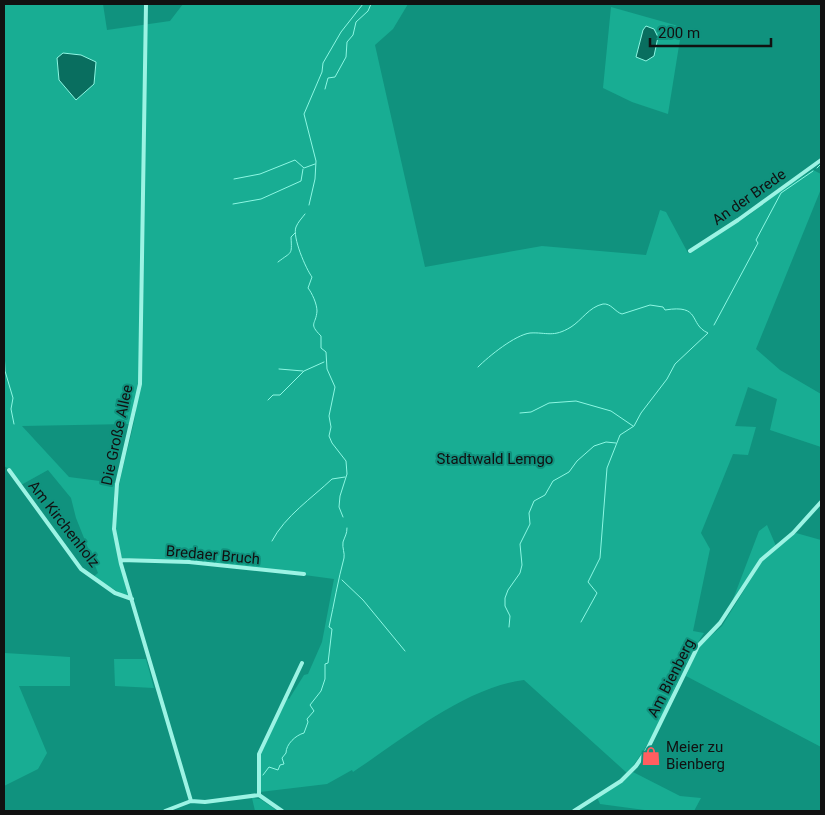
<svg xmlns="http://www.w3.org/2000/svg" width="825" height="815" font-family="Roboto,sans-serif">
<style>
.green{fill:#18ad93;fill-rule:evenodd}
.water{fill:#096e5f;stroke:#8df7e3}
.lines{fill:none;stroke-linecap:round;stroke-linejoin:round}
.stream{stroke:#8df7e3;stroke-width:1}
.street{stroke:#9cf3e4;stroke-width:4}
.labels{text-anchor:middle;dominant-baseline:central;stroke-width:4;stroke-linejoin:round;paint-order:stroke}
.street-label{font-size:15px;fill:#111;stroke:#10927e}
.park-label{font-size:15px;fill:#111;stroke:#10927e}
.poi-label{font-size:15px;fill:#111;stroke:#10927e;text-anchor:start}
</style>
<rect width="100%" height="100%" fill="#10927e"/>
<!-- green -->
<path class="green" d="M4,4H103L107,30L170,21L183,4H408L393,29L375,45L425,267L542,246L646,255L660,210L666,212L688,253L749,215L781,190L813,170L821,174V189L756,349L780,370L821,394V447L770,430L777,399L748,387L735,426L756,427L748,455L733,454L701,533L710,549L693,631L704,633C674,677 662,733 627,773L524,680C464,688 403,739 353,772L352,770L327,784L260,792L261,754L287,698L289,699L304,675L308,674L322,642L334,579L200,561L122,558C104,510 128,459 136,411H132L129,424L22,426L69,477L115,483L112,529L128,596L127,597L93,577L98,573L76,518L71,498L48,470L21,485L9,469L4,466ZM81,55L96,63L94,84Z
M611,7L682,27L668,114L632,102L603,88Z
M767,525L776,546L760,559L732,602L759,531Z
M796,533L821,540V747L686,676L699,646L722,626L762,561Z
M4,650L5,653L70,657V686H19L47,753L38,769L4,786Z
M114,659H146L154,688L115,686Z
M633,772L680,796L701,798L694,811H652L600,804L597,797Z
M252,798L260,799L278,811H255Z"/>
<!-- water -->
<path class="water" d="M646,26L654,29L658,37L654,56L646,61L636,57L643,30Z
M63,53L81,55L96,62L94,84L76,100L59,80L57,58Z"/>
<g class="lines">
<!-- stream -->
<path class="stream" d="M325,89L328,78L335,77L346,57L347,42L353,35L356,22L368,11L371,4
M817,168L820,165
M234,179L260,174L295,160L304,168L315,164
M233,204L261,199L301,181L303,169
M309,205L315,179L316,161L304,114L322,72L323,63L341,32L363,4
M305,214C302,218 298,222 296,227C292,237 306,269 312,277L308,288C312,293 317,304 317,311C316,325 308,323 321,336V348L326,352L327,369L335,387L329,416L331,427L329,436L332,443L346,461L347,474L340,496L339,507L343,517
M278,262C292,251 292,256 291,237L295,233
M714,325L758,243L756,240L781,193L813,171
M4,350L5,371L13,398L11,409L14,424
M478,367C489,356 515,335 530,333C547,332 553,338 571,327C582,320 589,307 603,304C611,303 615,312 622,314L650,305L663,307L665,310C702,304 688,324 708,333L675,364L667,379L641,413L634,426L620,435L607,468L600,558L588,582L597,593L581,622
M279,369L303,371
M268,400L273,395H280L304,371L324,362
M520,413L531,412L549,403L576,401L611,411L633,426
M272,541C285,516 312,498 332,479L345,477
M342,580L363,600L405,651
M509,627L510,616L505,606V598L508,590L520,573L522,565L520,544L530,524L529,513L534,501L545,495L553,481L569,472L577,461L594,446L606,442L616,443
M263,775L269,767L278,770L280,765L284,764L282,758L286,753C286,744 296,735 304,733L308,722L307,719L314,711L310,705L321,691L325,679V664L328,663L332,629L329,627C334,604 338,580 344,558C345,553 342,548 343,542C345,536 347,534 347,528"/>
<!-- street -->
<path class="street" d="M146,4L140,384L117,484L114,529L121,564L191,801
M690,251L738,220L821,160
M9,470L81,569L115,593L132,599
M121,560L189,562L304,574
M259,795V754L302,663
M165,811L191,801L205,802L259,795L282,811
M574,811L621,781L636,766L647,750L698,646L720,623L761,560L793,533L821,502"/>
</g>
<!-- icons -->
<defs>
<g id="shop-bare" transform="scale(1.5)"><path d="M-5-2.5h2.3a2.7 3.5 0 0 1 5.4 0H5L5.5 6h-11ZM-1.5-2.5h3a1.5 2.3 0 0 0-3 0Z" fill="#ff5e60" stroke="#10927e" stroke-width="2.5" paint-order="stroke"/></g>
</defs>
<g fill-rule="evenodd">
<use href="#shop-bare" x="651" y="756"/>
</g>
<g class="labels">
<!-- street labels -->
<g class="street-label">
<text transform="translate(749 197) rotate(-35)">An der Brede</text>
<text transform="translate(117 435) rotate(-78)">Die Große Allee</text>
<text transform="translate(64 524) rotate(52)">Am Kirchenholz</text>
<text transform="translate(213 555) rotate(5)">Bredaer Bruch</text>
<text transform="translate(671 678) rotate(-63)">Am Bienberg</text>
</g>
<!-- park labels -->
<g class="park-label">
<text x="495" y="459">Stadtwald Lemgo</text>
</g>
<!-- poi labels -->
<g class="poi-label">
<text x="666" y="747">Meier zu<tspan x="666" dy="17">Bienberg</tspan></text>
</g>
</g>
<!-- border -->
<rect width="825" height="815" fill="none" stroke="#111111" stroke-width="10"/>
<!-- scale -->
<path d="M650 38v8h121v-8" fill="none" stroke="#111111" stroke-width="2.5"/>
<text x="658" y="38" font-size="15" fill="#111111" stroke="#10927e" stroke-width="4" paint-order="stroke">200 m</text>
</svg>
